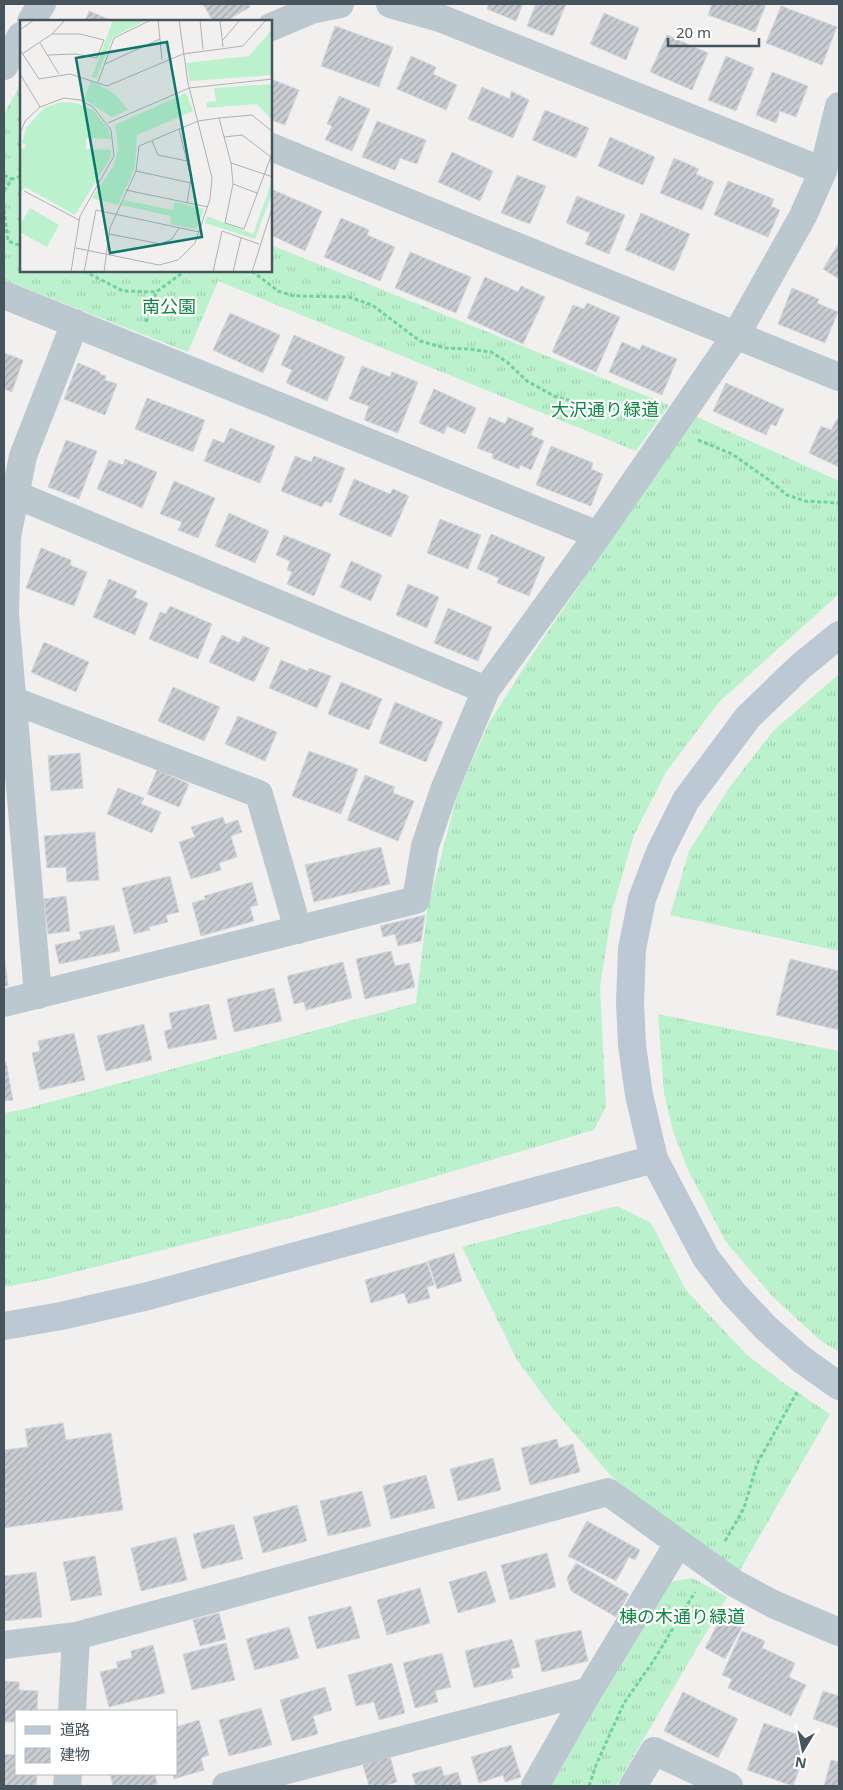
<svg xmlns="http://www.w3.org/2000/svg" width="843" height="1790" font-family="'Noto Sans','Noto Sans JP',sans-serif">
<style>
.grass{fill:url(#grass-tufts)}
.building{fill:url(#building-hatch);stroke:#d3d6db}
.lines{fill:none;stroke-linecap:round;stroke-linejoin:round}
.path{stroke:#70d39d;stroke-width:3;stroke-dasharray:4 2.5;stroke-linecap:butt}
.street{stroke:#bcc8cf;stroke-width:28}
.secondary{stroke:#bcc9d5;stroke-width:28}
.labels{text-anchor:middle;dominant-baseline:central;stroke-width:4.5;stroke-linejoin:round;paint-order:stroke}
.park-label{font-size:18px;fill:#108644;stroke:#fff}
.inset-road{fill:none;stroke:#adb1b5;stroke-width:1}
.view{fill:#0f766e;fill-opacity:0.15;stroke:#0f766e;stroke-width:2.5}
.inset-edge{fill:none;stroke:#46545e;stroke-width:2.5}
</style>
<defs>
<pattern id="grass-tufts" width="24" height="20" patternUnits="userSpaceOnUse" patternTransform="scale(1.25)"><rect width="24" height="20" fill="#bbf2cd"/><path d="M3 7l-1-3M5 7V3M7 7l1-3M15 17l-1-3M17 17v-4M19 17l1-3" fill="none" stroke="#a2d1b2"/></pattern>
<pattern id="building-hatch" width="6" height="6" patternUnits="userSpaceOnUse" patternTransform="scale(1.25)"><rect width="6" height="6" fill="#c9cdd2"/><path d="M-1 1l2-2M0 6l6-6M5 7l2-2" fill="none" stroke="#a5a9ae"/></pattern>
</defs>
<rect width="100%" height="100%" fill="#f2efef"/>
<!-- grass -->
<path class="grass" d="M21,83V271H271V245L669,405L636,451L218,281L188,352L4,280V114Z
M695,416L839,481V594L719,702L666,772L634,835L612,911L600,987L606,1107L594,1130L310,1213L47,1279L4,1287V1113L21,1110L416,1003L427,911L457,795L489,723L534,652Z
M839,674V951L670,915L689,851L729,788L773,731Z
M658,1014L839,1051V1352L821,1341L773,1297L726,1242L688,1170L673,1131L664,1093Z
M617,1206L651,1223L686,1290L746,1354L785,1384L830,1414L739,1572L694,1542L612,1477L553,1409L517,1360L462,1247Z
M693,1578L727,1597L616,1786H551L668,1582Z"/>
<!-- building -->
<path class="building" d="M203,4H248L250,7L226,21H213Z
M489,4H523L516,21L487,9Z
M536,4H566L553,36L527,26Z
M712,4H766L755,32L708,15Z
M781,6L837,27L822,65L766,43Z
M89,11L113,21H85Z
M604,13L639,28L626,60L590,44Z
M335,26L393,47L379,87L321,66Z
M667,35L708,53L692,90L650,72Z
M411,56L436,67L433,74L457,85L446,110L397,89Z
M726,56L754,68L736,111L708,100Z
M772,72L808,86L796,117L780,111L776,123L756,115Z
M271,79L299,90L285,125L271,120Z
M482,87L510,99L511,91L529,100L513,138L468,119Z
M339,96L370,109L352,151L325,140L332,126L327,124Z
M545,110L589,128L576,158L532,140Z
M377,121L426,140L417,164L400,158L395,170L362,157Z
M610,137L655,157L643,185L598,166Z
M452,152L493,171L480,201L438,182Z
M674,158L699,169L696,174L714,182L702,210L660,193Z
M517,175L546,186L530,224L501,213Z
M728,181L774,199L771,206L780,210L768,237L714,215Z
M271,189L322,211L305,251L271,235Z
M577,196L625,215L609,254L585,244L590,233L566,223Z
M641,213L690,234L674,271L625,250Z
M341,218L369,230L367,235L395,247L380,281L324,257Z
M839,243V279L823,269Z
M410,252L471,277L456,313L395,288Z
M485,277L518,292L521,286L545,297L523,344L467,318Z
M792,288L819,299L817,303L838,312L825,343L778,324Z
M587,303L620,317L596,372L552,352L573,305L584,309Z
M230,313L280,335L263,373L213,350Z
M294,335L345,357L327,401L286,383L292,370L281,365Z
M622,342L640,350L642,345L677,359L662,395L609,372Z
M4,353L23,360L12,392L4,389Z
M78,363L100,372V374L106,376L105,380L117,384L105,415L64,399Z
M362,366L390,377L392,372L418,382L398,433L364,420L369,406L349,399Z
M726,383L784,409L776,426L771,424L766,435L713,411Z
M434,389L476,408L465,434L447,426L444,434L419,423Z
M147,398L205,420L193,452L135,429Z
M489,417L505,424L508,417L534,428L531,435L544,441L531,470L520,465L519,469L492,458L493,454L477,448Z
M837,419L839,420V467L809,453L821,426L831,430Z
M230,428L275,446L260,483L204,461L213,439L224,443Z
M66,440L97,451L79,499L48,487Z
M551,446L593,463L591,469L603,474L591,506L536,485Z
M295,456L311,462L314,456L345,468L331,503L325,501L322,507L281,491Z
M125,459L157,472L142,508L97,489L109,460L123,465Z
M354,479L390,494L393,489L409,496L391,537L339,515Z
M174,481L215,498L198,538L178,530L182,522L160,514Z
M229,513L269,531L255,563L215,546Z
M440,519L481,535L468,569L427,553Z
M491,534L545,557L529,596L497,583L499,578L477,569Z
M284,535L331,554L314,596L287,584L292,572L287,570L290,561L276,555Z
M41,548L71,560L70,565L87,572L74,606L26,588Z
M351,561L382,575L371,601L340,587Z
M109,579L137,591L134,597L148,603L135,635L93,617Z
M408,584L439,597L427,628L396,615Z
M170,606L212,624L198,659L149,639L160,612L166,614Z
M448,608L492,627L478,661L434,643Z
M222,635L239,643L243,636L270,648L254,682L209,662Z
M44,642L89,662L76,692L31,672Z
M281,660L308,671L309,668L331,676L317,708L269,688Z
M341,682L382,699L369,730L328,714Z
M173,687L220,707L204,741L158,721Z
M395,702L443,722L426,762L379,743Z
M238,716L277,732L265,761L225,744Z
M309,751L358,769L341,814L292,796Z
M80,753L83,788L51,791L48,756Z
M157,770L189,784L179,807L147,794Z
M365,775L395,787L393,793L414,801L398,841L347,820Z
M118,788L144,798L141,804L161,812L152,833L107,814Z
M223,817L225,824L238,820L242,832L231,836L237,857L219,863L221,870L191,879L179,842L195,837L191,827Z
M95,832L99,880L67,882L66,867L47,868L44,836Z
M381,847L390,884L314,902L305,865Z
M170,876L179,912L166,915L168,922L149,927L150,930L134,934L122,888Z
M252,882L258,905L250,907L254,921L201,936L192,903L206,899L204,896Z
M66,896L70,931L48,934L44,899Z
M425,915L421,941L398,946L395,934L383,937L380,926Z
M114,925L120,951L59,964L55,945L81,939L79,932Z
M391,951L395,966L409,963L415,987L365,999L356,959Z
M4,953L8,986H4Z
M790,959L839,971V1030L776,1015Z
M343,962L352,998L306,1010L304,1002L294,1004L287,976Z
M274,988L282,1021L234,1032L227,999Z
M209,1004L217,1039L168,1049L164,1031L172,1029L169,1013Z
M144,1024L152,1060L106,1071L97,1036Z
M74,1033L85,1080L40,1090L32,1053L40,1051L38,1041Z
M4,1062H6L13,1100L4,1101Z
M454,1253L462,1281L437,1289L428,1261Z
M427,1262L434,1285L427,1287L430,1298L408,1304L404,1293L371,1303L365,1280Z
M63,1423L66,1440L111,1433L123,1510L4,1528V1450L28,1447L25,1429Z
M557,1439L559,1448L573,1444L580,1472L530,1485L521,1448Z
M493,1458L501,1490L458,1501L450,1469Z
M426,1475L435,1508L391,1519L383,1486Z
M362,1491L371,1526L328,1536L320,1501Z
M297,1505L307,1541L263,1553L253,1517Z
M587,1521L640,1550L635,1560L629,1557L616,1581L568,1556Z
M234,1524L243,1559L202,1569L193,1534Z
M176,1537L187,1580L141,1591L131,1548Z
M547,1553L556,1587L510,1600L501,1565Z
M95,1556L102,1595L71,1601L63,1562Z
M576,1563L629,1594L616,1617L571,1591L567,1578Z
M486,1571L496,1602L458,1613L449,1582Z
M36,1572L42,1617L4,1621V1576Z
M420,1588L430,1623L387,1635L377,1600Z
M351,1606L360,1638L317,1649L308,1617Z
M219,1613L226,1639L200,1646L193,1620Z
M722,1616L742,1627L725,1659L705,1648Z
M289,1627L299,1658L255,1670L246,1639Z
M581,1630L588,1661L542,1672L535,1640Z
M742,1631L765,1641L762,1648L795,1663L789,1677L806,1685L791,1716L728,1688L732,1679L722,1675Z
M512,1639L520,1667L511,1669L513,1678L474,1688L465,1651Z
M226,1643L235,1680L192,1690L183,1654Z
M153,1645L165,1693L109,1707L100,1672L118,1668L116,1662L132,1658L131,1651Z
M442,1653L451,1687L435,1691L438,1702L415,1708L403,1663Z
M392,1663L405,1713L379,1720L374,1702L356,1706L348,1675Z
M4,1681L19,1682V1690L38,1691L37,1711H16V1722H4Z
M325,1687L332,1710L313,1716L318,1734L292,1741L280,1700Z
M823,1691L839,1696V1728L813,1719Z
M683,1692L738,1719L718,1758L664,1731Z
M261,1708L272,1745L229,1756L219,1720Z
M199,1720L209,1755L201,1758L204,1770L174,1779L173,1774H176V1727Z
M764,1723L810,1739L793,1786L747,1770Z
M511,1745L521,1777L505,1782L503,1775L479,1783L471,1757Z
M4,1754L16,1755V1774H37L36,1786H4Z
M390,1756L397,1782L383,1786H369L363,1765Z
M831,1760L839,1762V1786H824Z
M441,1766L444,1776L458,1772L462,1786H416L412,1774Z
M110,1774H155L157,1784L148,1786H113Z"/>
<g class="lines">
<!-- path -->
<path class="path" d="M4,175L12,179
M4,191L12,179L21,176
M4,210L8,241L21,246
M84,271L123,291L156,292L185,271
M252,271L278,291L294,296L349,297L372,305L420,341L445,348L468,349L491,352L507,362L527,381L554,396L590,406L625,409L644,418
M146,322L156,292
M698,440L732,454L769,480L787,495L805,501L839,503
M725,1541L744,1508L757,1464L797,1392
M589,1786L596,1765L624,1703L654,1660L695,1592"/>
<!-- street -->
<path class="street" d="M390,4L440,18L823,171
M31,21L42,4
M271,27L311,10L340,4
M4,66L21,36
M271,147L839,377
M4,295L598,535
M14,494L486,690
M12,700L259,794L298,930
M38,995L5,614L7,537L23,456L75,323
M4,1003L416,900L425,846L444,790L486,690L598,535L736,335L803,216L823,171L839,106
M4,1645L76,1636L608,1492L734,1583L773,1604L839,1632
M72,1711L76,1636
M67,1786L68,1774
M226,1786L589,1691
M535,1786L589,1691L678,1544
M633,1786L654,1751L729,1786"/>
<!-- secondary -->
<path class="secondary" d="M839,635L801,666L748,717L686,800L660,852L642,899L632,949L630,1002L632,1045L639,1095L654,1159L706,1258L734,1294L766,1328L801,1359L839,1386
M4,1326L61,1316L148,1296L654,1159"/>
</g>
<g class="labels">
<!-- park labels -->
<g class="park-label">
<text x="169" y="306">南公園</text>
<text x="605" y="409">大沢通り緑道</text>
<text x="682" y="1616">棟の木通り緑道</text>
</g>
</g>
<!-- overview -->
<g transform="translate(20 20)">
<rect width="252" height="252" fill="#f2efef"/>
<path d="M93,0H127L93,17L76,58L72,57ZM252,9V55L170,61L166,43L229,36ZM71,60L95,74L108,90L92,97L64,79ZM252,64V100L237,84L187,88L186,82L196,81L194,68ZM166,73L173,91L117,115L115,147L98,185L72,178L94,145L98,129L95,105ZM41,82L56,83L73,90L89,110L91,119L66,118V129L91,130V137L55,195L5,167L0,174V132L1,128L5,129L6,125L2,123L6,108L24,88ZM252,161V174L235,219L185,203L187,196L233,214ZM104,180L152,190L155,182L184,189L176,209L150,204L151,196L101,185Z" fill="#bbf2cd"/>
<path d="M10,188L39,205L27,227L0,212V205Z" fill="#bbf2cd"/>
<path class="inset-road" d="M138,0L142,40M180,0L183,29M200,0L203,27M0,10L14,0M202,21L220,0M20,23L39,54M0,30L19,59L50,54L87,66L163,34L223,26L246,0M2,34L32,14L45,0M28,35L56,34L77,38L84,20L60,14H32M85,44L140,19M0,54L20,87M78,62L94,18L131,0M199,98L211,143L213,164L205,203L224,209L253,131M88,103L169,68L253,59M159,109L171,158L167,183M0,114L5,101L20,87L44,78L60,80L73,87L91,110L94,136L60,196L51,252M204,117L222,115L251,137M132,121L138,135L167,141M211,143L253,157M116,151L171,163M213,164L237,173M106,170L188,187M4,171L59,200M89,214L141,224L152,219L159,208M56,228L139,245L158,240L175,223L190,179L192,158L168,63L159,0M64,252L76,190L179,212M84,252L90,208L116,151L119,126L178,101L199,98L232,95L253,112M193,252L202,211L239,224M213,252L221,218M232,252L253,185"/>
<path class="view" d="M147,22L182,217L90,233L56,38Z"/>
<rect width="252" height="252" class="inset-edge"/>
</g>
<!-- border -->
<rect width="843" height="1790" fill="none" stroke="#46545e" stroke-width="10"/>
<!-- legend -->
<rect x="15" y="1710" width="162" height="65" fill="#ffffff" stroke="#b5bbbf"/>
<rect x="25" y="1726" width="25" height="8" fill="#bcc9d5" stroke="#b5bbbf"/>
<text x="60" y="1735" font-size="15" fill="#46545e">道路</text>
<rect x="25" y="1748" width="25" height="15" fill="url(#building-hatch)" stroke="#b5bbbf"/>
<text x="60" y="1760" font-size="15" fill="#46545e">建物</text>
<!-- north arrow -->
<g transform="translate(803 1750) rotate(190)" stroke="#ffffff" stroke-width="4" paint-order="stroke">
<path d="M0-4L9 19L0 12L-9 19Z" fill="#46545e"/>
<text y="-8" font-size="14" font-weight="bold" text-anchor="middle" fill="#46545e">N</text>
</g>
<!-- scale -->
<path d="M668 38v8h91v-8" fill="none" stroke="#46545e" stroke-width="2.5"/>
<text x="676" y="38" font-size="15" fill="#46545e" stroke="#ffffff" stroke-width="4" paint-order="stroke">20 m</text>
</svg>
